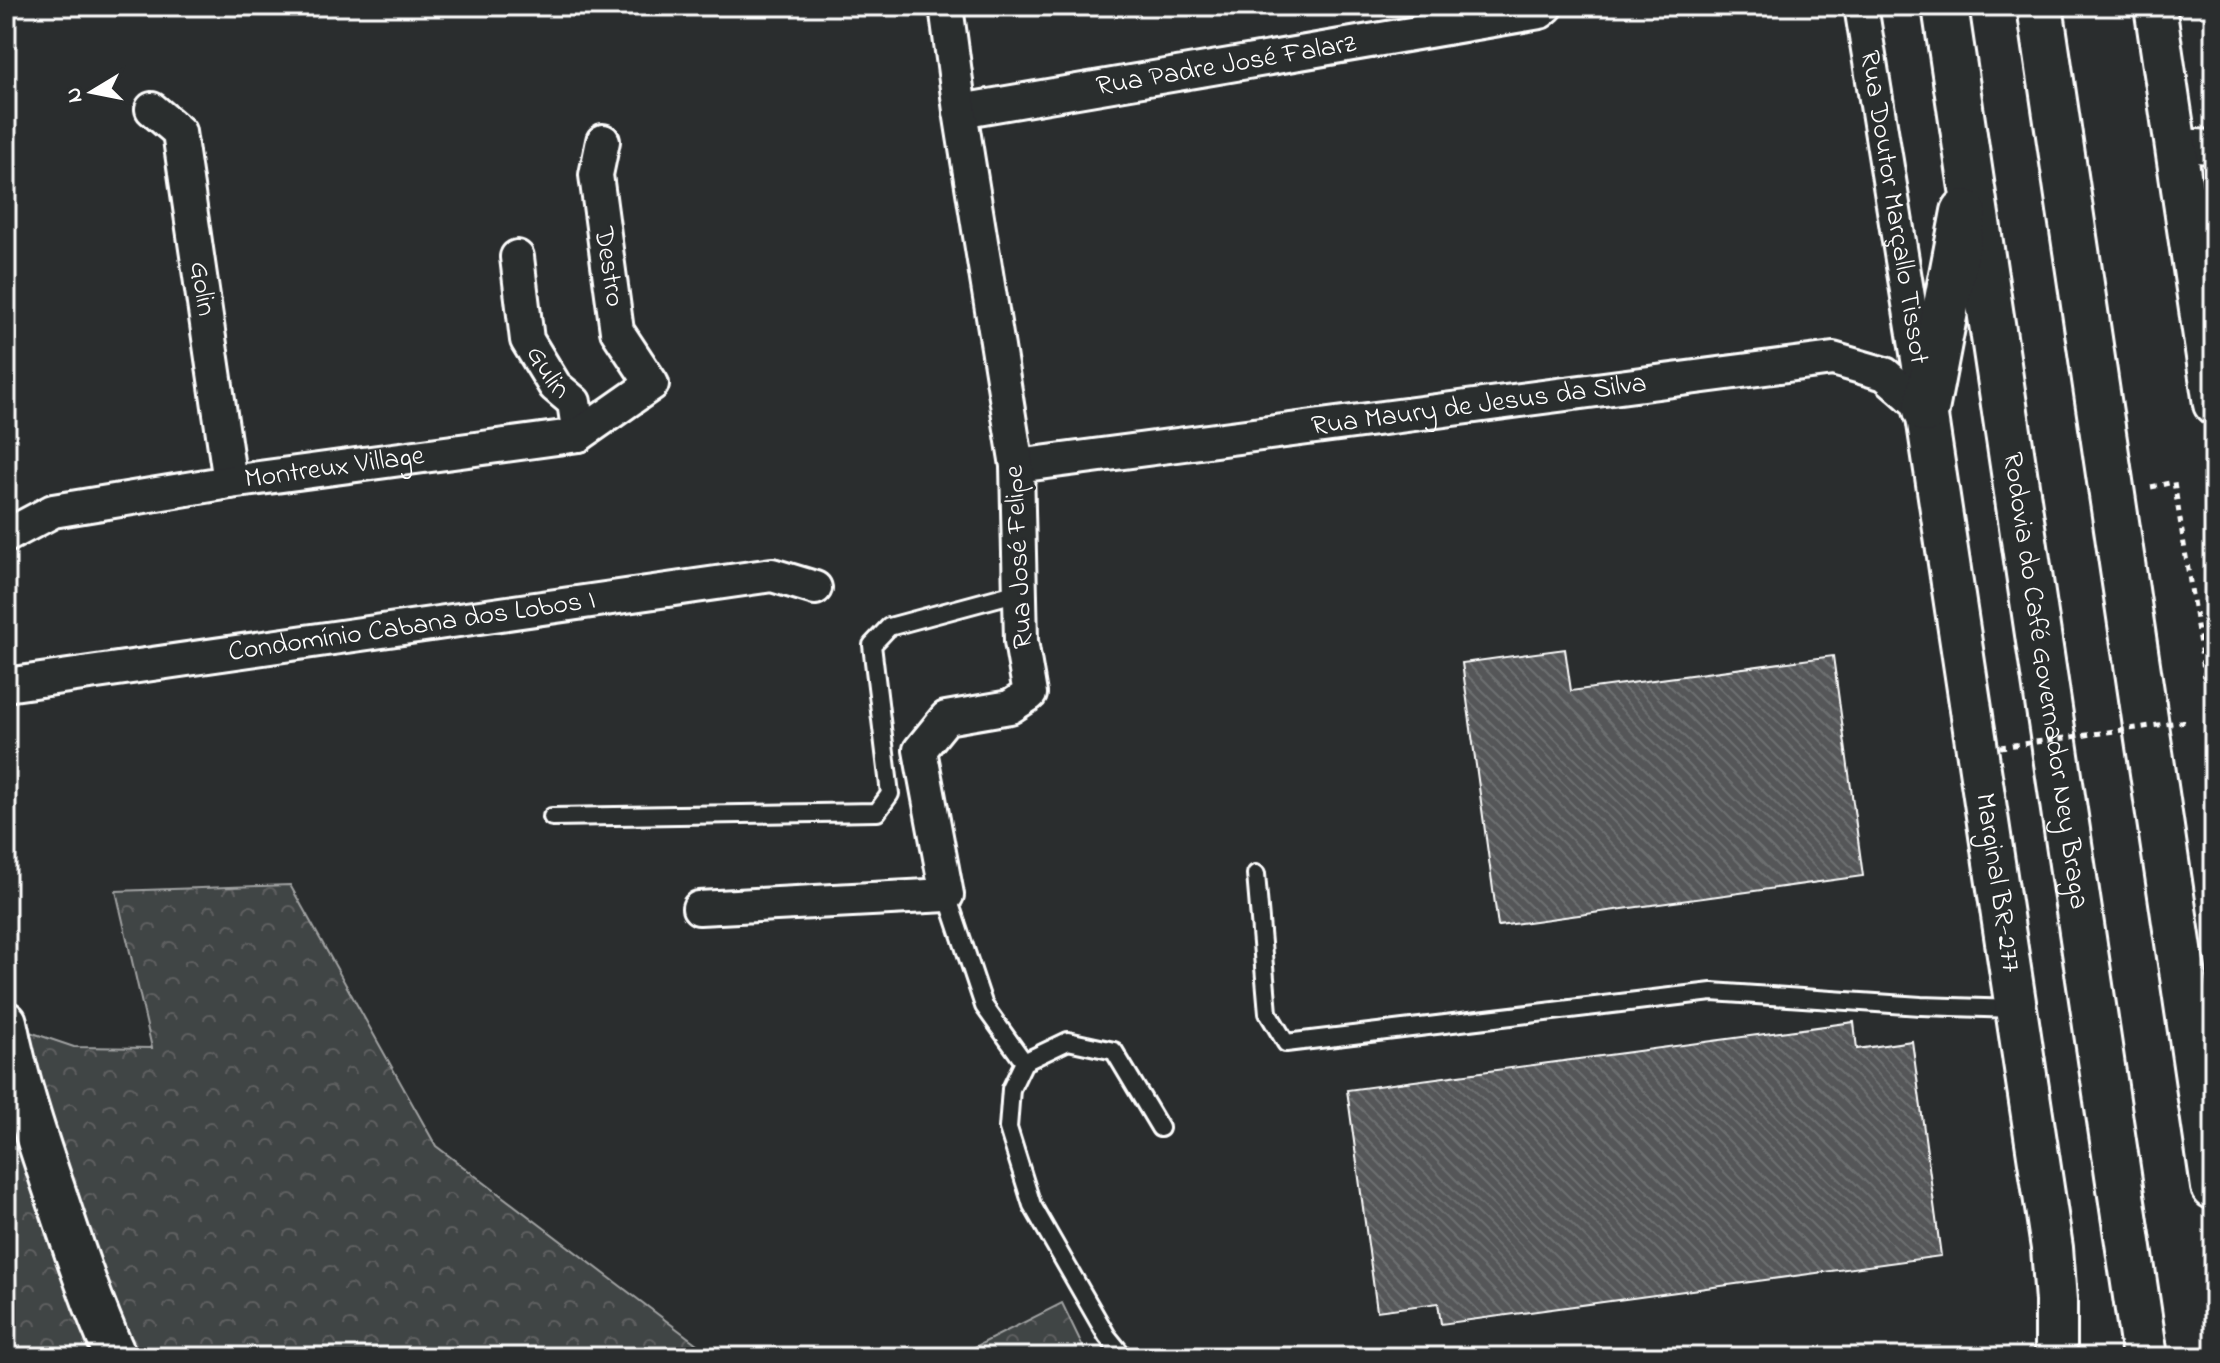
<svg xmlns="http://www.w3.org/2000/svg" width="2220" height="1363" font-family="'Indie Flower',sans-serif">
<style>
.forest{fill:url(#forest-crowns);stroke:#a0a2a2;stroke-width:2}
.building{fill:url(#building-back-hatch);stroke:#fff;stroke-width:2}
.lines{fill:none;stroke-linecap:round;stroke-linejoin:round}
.service-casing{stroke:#fff;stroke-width:22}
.minor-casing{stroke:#fff;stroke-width:38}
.tertiary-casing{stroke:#fff;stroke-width:46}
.motorway-casing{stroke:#fff;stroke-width:50}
.path{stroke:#fff;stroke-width:5;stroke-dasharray:6 6;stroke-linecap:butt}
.service{stroke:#2a2d2e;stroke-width:16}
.minor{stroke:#2a2d2e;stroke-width:32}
.tertiary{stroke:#2a2d2e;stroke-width:40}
.motorway{stroke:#2a2d2e;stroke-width:44}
.path-bridge{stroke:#fff;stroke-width:5;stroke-dasharray:6 6;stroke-linecap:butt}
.labels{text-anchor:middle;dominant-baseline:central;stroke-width:6;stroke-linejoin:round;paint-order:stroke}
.street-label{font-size:28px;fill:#fff;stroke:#2a2d2e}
</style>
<defs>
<pattern id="forest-crowns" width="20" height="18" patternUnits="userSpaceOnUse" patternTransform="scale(2)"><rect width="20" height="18" fill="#414445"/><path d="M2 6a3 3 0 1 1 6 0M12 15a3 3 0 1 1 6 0" fill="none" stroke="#5e6061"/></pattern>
<pattern id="building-back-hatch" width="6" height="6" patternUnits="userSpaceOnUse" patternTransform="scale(2)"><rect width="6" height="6" fill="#555758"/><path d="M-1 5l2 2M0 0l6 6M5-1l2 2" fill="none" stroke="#6e7071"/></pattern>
</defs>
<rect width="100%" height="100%" fill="#2a2d2e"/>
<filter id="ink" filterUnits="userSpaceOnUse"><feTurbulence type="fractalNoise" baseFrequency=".0125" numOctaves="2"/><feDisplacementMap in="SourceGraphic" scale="16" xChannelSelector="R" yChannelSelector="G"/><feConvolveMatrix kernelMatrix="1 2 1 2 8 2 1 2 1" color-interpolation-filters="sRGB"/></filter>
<g filter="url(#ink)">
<!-- forest -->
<path class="forest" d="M290,885L436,1146L714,1357H6V1024L74,1047L152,1048L116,891Z
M1062,1303L1088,1357H927L971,1349Z"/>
<!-- building -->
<path class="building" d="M1565,649L1571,691L1833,656L1863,876L1498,926L1462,663Z
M1854,1022L1857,1049L1912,1041L1941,1256L1441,1324L1438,1303L1377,1311L1347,1090Z"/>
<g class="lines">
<!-- service casing -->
<g class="service-casing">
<path id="service" d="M552,817L877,812L890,794L872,645L889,627L1019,592
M1256,874L1268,1013L1286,1043L1712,992L1921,1006L2016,1009
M947,895L984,1006L1024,1062
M1124,1357L1107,1336L1032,1205L1008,1128L1011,1089L1024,1062L1068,1041L1114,1051L1160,1128"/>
</g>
<!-- minor casing -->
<g class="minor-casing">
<g id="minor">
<path id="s1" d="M1861,6L1923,390"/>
<path id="s2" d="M152,109L179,132L230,482"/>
<path id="s3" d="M960,111L1540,12L1547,6"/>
<path d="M2176,145L2214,147"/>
<path id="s4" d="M517,257L527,340L555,386L574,402L579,435"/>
<path id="s5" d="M1017,466L1833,359L1885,374L1926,410"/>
<path id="s6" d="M6,536L53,511L230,482L579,435L652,384L617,331L596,175L603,141"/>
<path id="s7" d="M6,685L772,575L815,588"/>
<path d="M699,908L947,895L920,750L946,718L1010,707L1030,694L1021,641L1017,466L960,111L946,6"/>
</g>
</g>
<!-- tertiary casing -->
<g class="tertiary-casing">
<g id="tertiary">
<path d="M2155,6L2214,404"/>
<path id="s8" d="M1926,410L2052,1248L2056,1301V1357"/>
<path d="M6,1022C17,1079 35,1133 54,1189C73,1246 91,1302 116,1357"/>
</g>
</g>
<!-- motorway casing -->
<g class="motorway-casing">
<g id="motorway">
<path id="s9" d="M1945,6L2145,1357"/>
<path d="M2040,6L2214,1187"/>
<path d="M1926,410L1964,212"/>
</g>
</g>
<!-- path -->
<path class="path" d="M2151,487L2174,482L2210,707H2214"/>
<!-- service -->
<use href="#service" class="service"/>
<!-- minor -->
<use href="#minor" class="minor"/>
<!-- tertiary -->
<use href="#tertiary" class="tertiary"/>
<!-- motorway -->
<use href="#motorway" class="motorway"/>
<!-- path-bridge -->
<path class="path-bridge" d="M2000,747L2187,721"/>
</g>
</g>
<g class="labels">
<!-- street labels -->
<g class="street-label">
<text stroke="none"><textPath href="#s3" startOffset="270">Rua Padre José Falarz</textPath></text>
<text stroke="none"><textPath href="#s1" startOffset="204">Rua Doutor Marçallo Tissot</textPath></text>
<text transform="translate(608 267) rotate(81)">Destro</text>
<text stroke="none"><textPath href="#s2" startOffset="194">Golin</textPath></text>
<text stroke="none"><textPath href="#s4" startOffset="122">Gulin</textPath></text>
<text stroke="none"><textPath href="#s5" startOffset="466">Rua Maury de Jesus da Silva</textPath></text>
<text stroke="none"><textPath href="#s6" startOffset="338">Montreux Village</textPath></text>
<text transform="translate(1020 557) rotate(-93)">Rua José Felipe</text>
<text stroke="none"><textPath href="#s7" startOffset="410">Condomínio Cabana dos Lobos I</textPath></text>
<text stroke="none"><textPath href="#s9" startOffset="682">Rodovia do Café Governador Ney Braga</textPath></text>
<text stroke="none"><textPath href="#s8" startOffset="478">Marginal BR-277</textPath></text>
</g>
</g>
<!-- margin -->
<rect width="2220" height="1363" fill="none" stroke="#2a2d2e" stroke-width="32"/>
<rect x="16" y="16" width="2188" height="1331" fill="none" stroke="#fff" stroke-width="3" filter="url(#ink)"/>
<!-- north arrow -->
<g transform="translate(92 92) rotate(260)" stroke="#2a2d2e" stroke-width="6" paint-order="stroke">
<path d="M0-6L14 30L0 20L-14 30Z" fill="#ffffff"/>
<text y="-12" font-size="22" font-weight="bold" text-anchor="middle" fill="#ffffff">N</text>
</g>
</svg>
